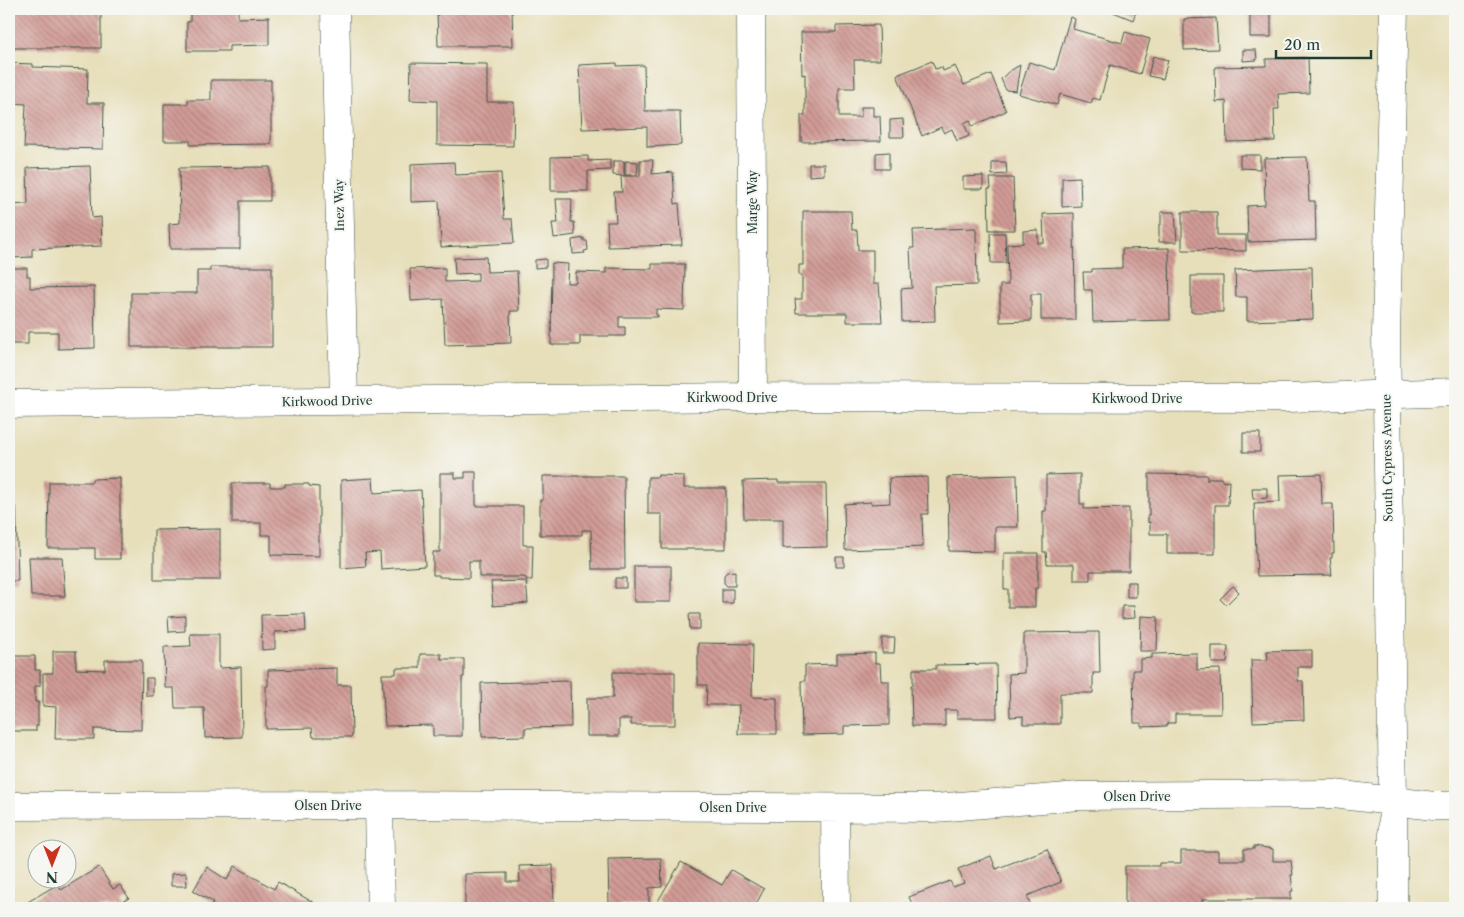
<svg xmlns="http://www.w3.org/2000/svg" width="1464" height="917" font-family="'Libre Caslon Text',serif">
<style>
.building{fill:url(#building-back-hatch)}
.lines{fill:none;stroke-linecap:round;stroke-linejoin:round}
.minor-casing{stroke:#3d5548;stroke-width:29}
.minor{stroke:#fff;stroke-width:28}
.labels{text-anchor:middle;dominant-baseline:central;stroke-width:4;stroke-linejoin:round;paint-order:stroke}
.street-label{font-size:12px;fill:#1f3d34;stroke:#f6f6f2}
</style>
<defs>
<pattern id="building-back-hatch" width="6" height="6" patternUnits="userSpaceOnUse" patternTransform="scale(1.25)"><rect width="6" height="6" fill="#d29b96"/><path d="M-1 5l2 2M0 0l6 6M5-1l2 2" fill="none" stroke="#aa807b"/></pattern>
</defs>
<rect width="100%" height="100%" fill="#f6f6f2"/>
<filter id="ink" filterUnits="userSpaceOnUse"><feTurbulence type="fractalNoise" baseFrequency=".02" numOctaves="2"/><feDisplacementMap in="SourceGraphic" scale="10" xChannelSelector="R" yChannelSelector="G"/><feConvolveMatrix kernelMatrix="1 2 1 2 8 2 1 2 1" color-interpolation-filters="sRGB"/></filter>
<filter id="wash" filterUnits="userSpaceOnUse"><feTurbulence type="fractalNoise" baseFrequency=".0096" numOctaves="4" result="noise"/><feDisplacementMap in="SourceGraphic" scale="20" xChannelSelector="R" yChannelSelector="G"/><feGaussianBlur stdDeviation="1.12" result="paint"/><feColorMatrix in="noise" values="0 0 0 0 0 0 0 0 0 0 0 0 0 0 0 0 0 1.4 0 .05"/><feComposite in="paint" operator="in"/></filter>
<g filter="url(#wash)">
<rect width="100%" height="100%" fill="#e7dfba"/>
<g id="blocks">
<!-- building -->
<path class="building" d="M9,9H101V48H9Z
M190,9H238V18L269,17V45L229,46V51H187V22H190Z
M437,9H512L513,46H438Z
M1106,9H1137L1133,20Z
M1250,9H1271V37H1250Z
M1070,17L1075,19L1073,29L1122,43L1125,32L1150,39L1140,74L1110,65L1100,100L1093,98L1091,103L1060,94L1057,105L1019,94L1029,62L1055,70Z
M1216,18L1218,49L1184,50V19Z
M879,25L880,60H854L855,88H839V117H861V107H873V116H880L881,141L801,142V115H805V74L802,75L801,32H836V26Z
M1243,50H1256L1257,60L1243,61Z
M1153,56L1168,60L1163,79L1148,76Z
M1308,58L1309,93L1278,94L1279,109H1274L1275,141L1227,142L1226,101L1216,102L1215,67L1266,66V59Z
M932,61L935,69L942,67L943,71L955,66L964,85L991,74L1006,111L972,126L970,120L964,123L969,136L957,141L952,129L944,133L941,127L922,136L897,75Z
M9,63L33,64V67L88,69L87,103H104L103,149L24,147L26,104L9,103Z
M411,63L487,64V102H514L513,146L437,145V101L410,100Z
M617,63V66L644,65L645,111H680L681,145L647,147V127L582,129L579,65Z
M1020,65L1016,91L1006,90L1001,79L1008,72Z
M211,80H271V144L190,145V141H164V104H188V100H211Z
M903,119L904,137H890V120Z
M889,152V169H876V153Z
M1240,155H1260V169L1240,168Z
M588,156V161L610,160V170L588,171V191H551V157Z
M1307,157L1309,201H1315L1316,240L1248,242L1247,206L1265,205L1264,158Z
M640,160H653L652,174L673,172L675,204L679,203L682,245L608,247L607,222H616L614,192H622L621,176H640Z
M613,161H624V176L613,175Z
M625,161L638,162L637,175H625Z
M454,162L455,175L501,173L504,219H512L514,243L441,247L439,201L411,202V164Z
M992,162H1006L1007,174L992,175Z
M809,164H824V175L809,176Z
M90,166L92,218L101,217L102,246L32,249V257L9,258V205L28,204L27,168Z
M270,167V201H240V249H170L169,224L180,223L179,168Z
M983,176V189H963V177Z
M1080,177L1081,206L1062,207V178Z
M990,178H1013L1015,230H989L988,189H991Z
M556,199H572L571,222H574L575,235L554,238L552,223H558Z
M803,211H851L852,230H857L858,250H873V284H879L882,322H847V313H796L795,299H802V275H799V265H803Z
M1161,212H1175L1177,242H1159V225H1161Z
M1182,212H1217V235H1246V251L1182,250Z
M1074,213L1075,320H1041V294H1031V321L1000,322V285H1008L1007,244L1023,243V231L1038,230V243H1044L1043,214Z
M976,228L977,285L934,286L935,321L902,322L901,289L912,288L910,248H914L913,230Z
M990,233H1005L1006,263H991Z
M584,238V241H587L588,250L584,251L585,253L573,254L572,240Z
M1169,248L1170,320L1093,322L1092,290H1084L1083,272H1092V269L1122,268V249Z
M486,257L487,272L517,271L519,311H510L511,343L445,345L443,299L411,301L410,269L445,268V282L478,281V273L455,274L454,258Z
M546,259V267L535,268V260Z
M552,263L568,264L567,283H576V272L606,273V268L652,269V264H685L684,310L656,309V315H658V317H619V327H625V336H580V345H551Z
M210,267H272V347H131V293H197V271H210Z
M1312,267L1313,319L1247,321V297H1236L1235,270Z
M9,268H27V276H30V288L94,287L95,348L58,349V332H28V344H9Z
M1191,276H1223V312H1191Z
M1243,433H1260V452H1243Z
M465,472H476V506H523V545H533L532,580H527L526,578L523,577H479V561H469V578L439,577V575H433V552H440V473H455V478H465Z
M1080,474V504H1084V509L1129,508V571H1090V580H1074V564H1047L1046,552H1043V511H1046V475Z
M1149,474L1207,475V481L1210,478H1221L1223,482L1229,481L1228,505H1215V554H1167V534H1150V522L1148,523V515H1149Z
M1321,474L1322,504H1333L1334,553H1332V558H1330L1332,575L1257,576L1254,503L1280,502L1279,475Z
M658,475L684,476V488H726V549H662V514H648V477H658Z
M1017,475L1018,527H995V552L949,551L948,477Z
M543,476H624L625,569H592L591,530H582V535H540V500H543Z
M927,477L928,514H922L923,547L845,550L844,504L871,502V504L890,503L889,478Z
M120,478V559H95V548H48L49,482H92V479Z
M373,478L374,493L421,490L425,566L381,569L380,552L365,553L366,566L341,568V480Z
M778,480V483H826L827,547L783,548V519H744L743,481Z
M232,483H270V487H285V484H309V486L319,487V556L271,555V535H261V523H232Z
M1252,488H1267V498L1253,499Z
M9,507H16L18,581H9Z
M220,529V580H154V530Z
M1004,553H1038V588H1035V607H1008V589H1004Z
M29,557H62L65,596H31Z
M836,557H844V567H836Z
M634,566H671V602H634Z
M735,571V586H727L724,583V575L727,572Z
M615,578H626V588H615Z
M526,581L528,603L493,606L491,582Z
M1127,582H1136V597H1127Z
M1233,586L1239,592L1226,605L1220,599Z
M722,589H733V603H722Z
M1122,606H1134L1135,618L1122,619Z
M305,614L306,631L275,632V649L262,650L261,615Z
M689,614H700V629H690Z
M185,616V631L169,632L168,617Z
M1141,616L1158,617L1157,651H1140Z
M1099,632L1100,673H1093V693H1060V724H1023V716L1010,717L1009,674L1024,673V633Z
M190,634H219V668L241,667L242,737L205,738L204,708H175L174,688H165L164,647L191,646Z
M882,638H895L894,653H882Z
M698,643L753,644L752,697L777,698V734H738L739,705H706L707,685H698Z
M1212,646H1228L1227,663H1212Z
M1312,650V667H1298V681H1303L1304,720L1253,722L1251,660H1268L1267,651Z
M53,651H76V669L105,670V660H142L141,730L94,729V739H55L56,707L43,706V673H53Z
M875,653V663H880L881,681H889V725L844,726V734L802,735L801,681H805V665L837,664V654Z
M1197,653V670L1220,669L1221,714H1175V723H1167V726L1141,727V723H1134L1133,670H1140V659L1152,658V654Z
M420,654H441V659H464V677H462V736H433V725L385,726L382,674H396V668H420Z
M10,656H35V670H40V686H35V702H38V726H36V731H9Z
M996,664L997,718H957V710H945V726H912L911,685H913V669H936V665Z
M337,668V685H351L352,737H313L312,728L266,729V686H268V670Z
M613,672H675V725H631V719H619V736H587V698H613Z
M146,678H153V696H146Z
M570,681L571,727L525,728V736L482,737L481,683Z
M1254,846L1273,849V861H1291L1293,875H1291L1293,891H1291V899H1202V905H1179V908H1129V905H1125V866H1159V863H1181V851H1218V860H1244V849H1254Z
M1047,849L1061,882L1027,896L1032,908H914L909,897L950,881L953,887L964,883L958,869L991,856L996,869Z
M661,858L662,887L649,888V905H609L608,859Z
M681,862L722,885L731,870L764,889L754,908H672L658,901Z
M553,865L554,908H465V874L507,873V882H520L519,866Z
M235,866L274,889L278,882L314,903L312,908H218L211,904L213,902L193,891L207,867L227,880Z
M99,867L113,889L120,885L129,898L120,903L124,908H22L21,906L58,884L61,890Z
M186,873L187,886H171V874Z"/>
</g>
</g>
<g filter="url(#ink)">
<use href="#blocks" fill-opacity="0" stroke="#3d5548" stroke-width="1"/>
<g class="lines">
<!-- minor casing -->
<g class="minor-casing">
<path id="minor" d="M335,9L344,400
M753,397L751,14L754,9
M9,404L753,397L1289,398L1455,392
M379,805L381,908
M9,806L379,805L935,808L1079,796L1334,794L1434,806H1455
M835,808L836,908
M1393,908V801L1386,334L1394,9"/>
</g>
<!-- minor -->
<use href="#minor" class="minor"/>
</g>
</g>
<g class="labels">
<!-- street labels -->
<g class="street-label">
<text transform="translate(752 202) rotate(-90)">Marge Way</text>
<text transform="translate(339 205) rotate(-91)">Inez Way</text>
<text x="732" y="397">Kirkwood Drive</text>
<text x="1137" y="398">Kirkwood Drive</text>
<text transform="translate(327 401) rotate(-1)">Kirkwood Drive</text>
<text transform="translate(1387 458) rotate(-91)">South Cypress Avenue</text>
<text x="1137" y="796">Olsen Drive</text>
<text x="328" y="805">Olsen Drive</text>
<text x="733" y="807">Olsen Drive</text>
</g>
</g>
<!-- margin -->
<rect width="1464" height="917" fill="none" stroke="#f6f6f2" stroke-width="30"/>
<!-- north arrow -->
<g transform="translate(52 864) rotate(180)"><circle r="24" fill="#f6f6f2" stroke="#a0aca6"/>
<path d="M0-4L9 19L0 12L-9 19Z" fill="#c8321e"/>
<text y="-8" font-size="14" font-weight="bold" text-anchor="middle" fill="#1f3d34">N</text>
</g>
<!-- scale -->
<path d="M1276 50v8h95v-8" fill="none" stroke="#1f3d34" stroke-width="2.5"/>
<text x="1284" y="50" font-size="15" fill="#1f3d34" stroke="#f6f6f2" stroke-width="4" paint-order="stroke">20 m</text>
</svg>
